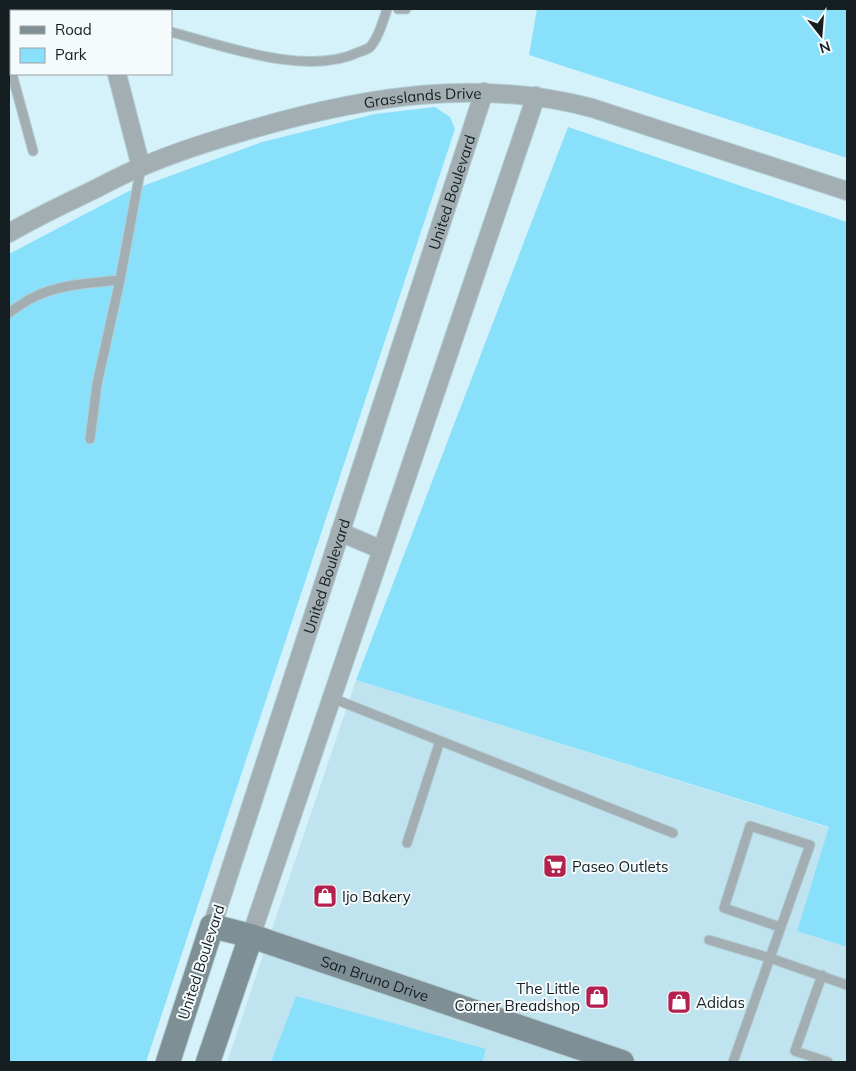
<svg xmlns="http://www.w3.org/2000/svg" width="856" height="1071" font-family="Mulish,sans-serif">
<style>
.built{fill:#c0e4ef}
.green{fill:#88e0fa}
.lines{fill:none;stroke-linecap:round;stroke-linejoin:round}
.service-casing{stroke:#b2ccd4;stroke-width:11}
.minor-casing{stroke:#b2ccd4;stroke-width:20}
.secondary-casing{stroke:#b2ccd4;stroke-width:26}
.service{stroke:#a2aeb2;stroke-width:9}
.minor{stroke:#a2aeb2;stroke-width:18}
.secondary{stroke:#7e9095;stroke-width:24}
.labels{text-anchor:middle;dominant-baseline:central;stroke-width:4;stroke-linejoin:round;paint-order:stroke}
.street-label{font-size:15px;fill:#151f22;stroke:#f5fafc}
.poi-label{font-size:15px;fill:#151f22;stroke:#f5fafc;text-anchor:start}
</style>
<rect width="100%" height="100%" fill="#d5f2fb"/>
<!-- built -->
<path class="built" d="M356,680L830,828L797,931L847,947V1062H227Z"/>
<!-- green -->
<path class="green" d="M537,9H847V158L529,55Z
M435,107L450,117L455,129L146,1062H9V254L129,191L262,142L375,114Z
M568,127L847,222V947L797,931L829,827L356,680Z
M296,996L486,1049L482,1062H271Z"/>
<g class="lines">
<!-- service casing -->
<g class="service-casing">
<path id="service" d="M398,9H406
M44,11L52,9
M9,22H11
M171,32C224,46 308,77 359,52C362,51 368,49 370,47C378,39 384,19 387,9
M9,61L11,71
M12,74L33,151
M9,313C16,308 24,302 32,298C59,284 91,283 120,280
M90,439L97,384L120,280L141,167
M332,698L673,833
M407,843L440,741
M709,940L770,958L847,985
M822,975L795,1051L828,1062
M733,1062L810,845L750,826L724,908L780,927"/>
</g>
<!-- minor casing -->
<g class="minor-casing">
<g id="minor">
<path d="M97,9L98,11"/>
<path d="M117,74L141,167"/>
<path id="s1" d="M9,233C33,219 58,207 83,195C102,186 121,175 141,167C178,151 217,139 256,128C367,96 478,78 592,108L847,191"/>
<path d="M340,532L382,550"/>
<path id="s2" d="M212,926L484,92"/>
<path d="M251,936L536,96"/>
</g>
</g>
<!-- secondary casing -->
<g class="secondary-casing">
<g id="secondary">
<path id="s3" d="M168,1062L212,926L251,936L622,1062"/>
<path d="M208,1062L251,936"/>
</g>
</g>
<!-- service -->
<use href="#service" class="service"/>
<!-- minor -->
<use href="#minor" class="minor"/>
<!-- secondary -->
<use href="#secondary" class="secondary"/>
</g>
<!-- icons -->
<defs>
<g id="supermarket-square" transform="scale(1.25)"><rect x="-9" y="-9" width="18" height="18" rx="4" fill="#b3224f" stroke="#f5fafc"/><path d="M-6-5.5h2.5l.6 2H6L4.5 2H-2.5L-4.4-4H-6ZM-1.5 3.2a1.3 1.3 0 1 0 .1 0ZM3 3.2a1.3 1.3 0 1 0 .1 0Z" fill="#fff"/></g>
<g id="shop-square" transform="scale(1.25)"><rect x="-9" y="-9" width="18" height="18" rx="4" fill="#b3224f" stroke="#f5fafc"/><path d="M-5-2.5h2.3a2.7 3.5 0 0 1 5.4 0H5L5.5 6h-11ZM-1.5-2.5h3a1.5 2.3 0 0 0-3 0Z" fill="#fff"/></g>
</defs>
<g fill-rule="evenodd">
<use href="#supermarket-square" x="555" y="866"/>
<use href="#shop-square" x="325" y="896"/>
<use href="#shop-square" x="597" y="997"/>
<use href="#shop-square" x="679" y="1002"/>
</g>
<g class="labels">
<!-- street labels -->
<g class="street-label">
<text stroke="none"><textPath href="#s1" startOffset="439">Grasslands Drive</textPath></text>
<text stroke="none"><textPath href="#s2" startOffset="772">United Boulevard</textPath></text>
<text stroke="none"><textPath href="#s2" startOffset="368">United Boulevard</textPath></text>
<text transform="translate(201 962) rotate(-72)">United Boulevard</text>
<text stroke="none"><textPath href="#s3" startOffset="314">San Bruno Drive</textPath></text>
</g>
<!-- poi labels -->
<g class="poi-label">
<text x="572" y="866">Paseo Outlets</text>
<text x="342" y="896">Ijo Bakery</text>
<text x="580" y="988" text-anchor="end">The Little<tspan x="580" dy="17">Corner Breadshop</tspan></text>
<text x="696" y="1002">Adidas</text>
</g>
</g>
<!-- border -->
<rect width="856" height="1071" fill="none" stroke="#151f22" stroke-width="20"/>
<!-- legend -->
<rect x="10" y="10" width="162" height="65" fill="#f5fafc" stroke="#9ba2a5"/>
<rect x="20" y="26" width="25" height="8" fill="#7e9095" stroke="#9ba2a5"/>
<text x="55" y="35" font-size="15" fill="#151f22">Road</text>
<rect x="20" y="48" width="25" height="15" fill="#88e0fa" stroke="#9ba2a5"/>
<text x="55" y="60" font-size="15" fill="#151f22">Park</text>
<!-- north arrow -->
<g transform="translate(821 35) rotate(163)" stroke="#f5fafc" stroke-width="4" paint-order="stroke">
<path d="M0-4L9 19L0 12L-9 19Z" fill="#151f22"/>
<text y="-8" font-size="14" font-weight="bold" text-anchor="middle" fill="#151f22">N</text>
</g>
</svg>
